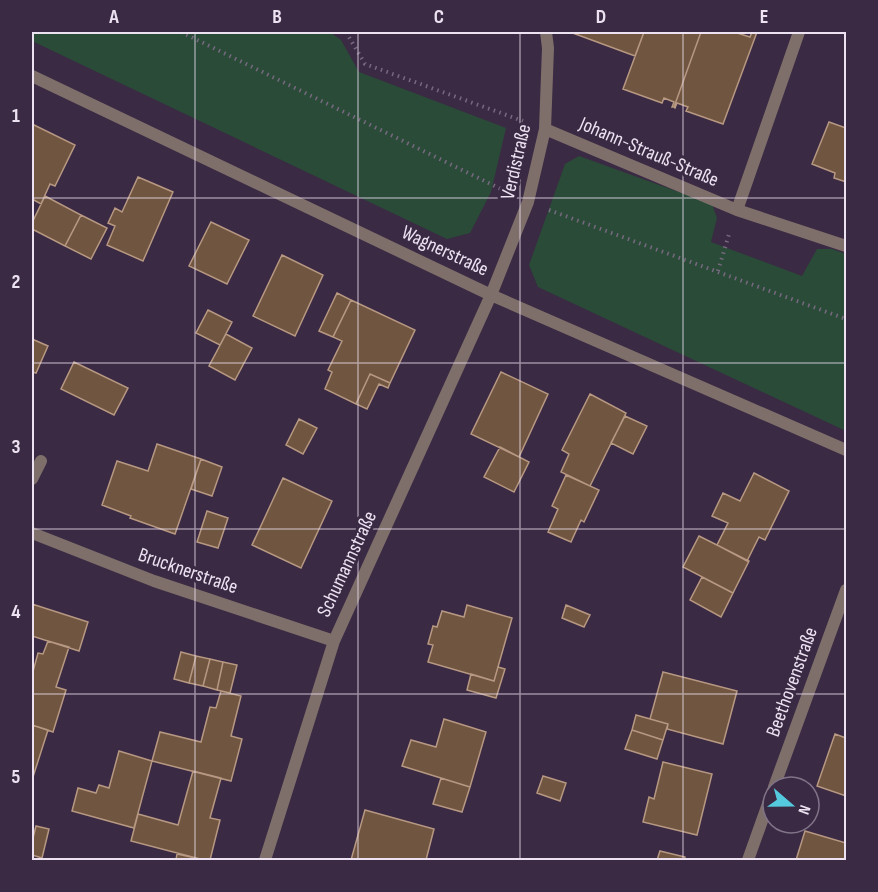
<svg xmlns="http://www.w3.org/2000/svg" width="878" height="892" font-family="'Sofia Sans Condensed',sans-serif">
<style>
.green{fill:#2a4b38}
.building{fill:#705540;stroke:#b79882;stroke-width:1.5}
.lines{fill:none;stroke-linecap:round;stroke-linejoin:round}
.path{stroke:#77697f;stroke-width:4;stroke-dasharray:1.5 4.5;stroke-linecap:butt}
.street{stroke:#7f6f6b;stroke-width:12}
.grid{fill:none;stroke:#ece2f2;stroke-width:1.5;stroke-opacity:0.55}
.labels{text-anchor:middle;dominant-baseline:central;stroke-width:6;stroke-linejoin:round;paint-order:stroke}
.street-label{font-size:20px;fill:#ece2f2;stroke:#3a2a43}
.neatline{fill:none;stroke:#ece2f2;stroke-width:2}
.grid-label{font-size:20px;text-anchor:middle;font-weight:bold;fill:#ece2f2}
</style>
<rect width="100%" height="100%" fill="#3a2a43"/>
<!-- green -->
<path class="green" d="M32,32H330L341,40L359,72L506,128L491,192L470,233L447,239L32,41Z
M579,156L712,204L717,218L711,242L802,276L817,249H832L846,254V431L538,287L529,265L565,164Z"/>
<!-- building -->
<path class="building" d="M570,32H644L635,56Z
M644,32H701L674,107H672L674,102L664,98L662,103L623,89Z
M701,32H734L750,37L752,32H757L723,124L686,111L688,107L677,103L675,108L674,107Z
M829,122L846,128V182L834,178L835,173L812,164Z
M32,124L75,145L55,186L50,184L41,204L32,199Z
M138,177L173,192L143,261L107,245L115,226L108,223L115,208L122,212Z
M45,196L81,215L65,246L32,229V223Z
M81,215L107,228L91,259L65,246Z
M211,222L249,240L227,284L189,266Z
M282,255L323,275L295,336L253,316Z
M337,293L351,300L333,337L319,331Z
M351,300L415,330L390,383L370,374L356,404L325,389L332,372L328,370L342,341L333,337Z
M208,310L232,322L220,345L196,333Z
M226,334L252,348L235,380L209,366Z
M32,339L48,346L36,373L32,372Z
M74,362L128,388L114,415L61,389Z
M501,372L548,394L519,457L471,434Z
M370,374L390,383L388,388L379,384L367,409L356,404Z
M590,394L626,413L590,486L561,472L569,454L562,450Z
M625,416L647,426L633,454L611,443Z
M299,419L317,428L303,454L286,445Z
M157,444L201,459L175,534L130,518L131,516L102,505L117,461L148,471Z
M500,447L529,462L514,492L484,477Z
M201,459L222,467L212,496L191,489Z
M754,473L789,491L765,540L759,537L747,561L717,545L728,523L712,516L723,493L740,501Z
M566,475L599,490L584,522L581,520L571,542L548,532L558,509L552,506Z
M283,478L332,501L301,568L252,545Z
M207,511L228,518L218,548L197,542Z
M699,536L749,561L733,593L683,567Z
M702,577L733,593L721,617L690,600Z
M32,604L88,622L79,651L32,636Z
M467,605L512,618L494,681L428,662L433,645L428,644L433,626L437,627L442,611L464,617Z
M566,605L590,615L584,627L562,618Z
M48,641L69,647L56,687L66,690L53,732L32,725V675L38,653L43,654Z
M181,652L196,656L189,683L174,679Z
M196,656L210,659L203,686L189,683Z
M210,659L223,662L217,690L203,686Z
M223,662L237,665L230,693L217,690Z
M498,667L505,669L496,698L467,690L471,674L494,681Z
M663,672L737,691L723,744L667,729L668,724L650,719Z
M221,691L241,696L231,736L242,739L231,781L152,761L160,732L201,742L210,707L216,708Z
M636,715L668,724L663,740L632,730Z
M444,719L486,732L470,787L402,766L411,740L436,747Z
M32,725L48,730L32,780Z
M632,730L663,740L657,759L625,749Z
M835,734L846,738V796L817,786Z
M119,751L152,761L134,828L72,811L78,788L96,793L99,785L109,788Z
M663,762L712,774L697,835L643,822L649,797L654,799Z
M193,771L221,778L210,818L220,820L210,860H204L131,841L138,814L178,825Z
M543,776L566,783L560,801L537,793Z
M441,778L470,787L462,812L433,804Z
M365,810L434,829L426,860H351Z
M36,826L49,829L42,858L32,855V842Z
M805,831L846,843V860H796Z
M660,851L685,857L684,860H657Z
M177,854L200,859L199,860H176Z"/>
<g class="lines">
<!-- path -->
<path class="path" d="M181,32L509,193
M346,32L365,64L523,121
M549,210L846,319
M718,271L730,231"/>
<!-- street -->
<path class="street" d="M32,76L491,295L846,450
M545,129L737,210L846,246
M737,210L799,32
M32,479L41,461
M32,533L154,581L334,641
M774,787L846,590
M265,860L334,641L491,295L528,202L545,129L548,48L546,32
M748,860L773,790"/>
</g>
<!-- grid -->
<path class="grid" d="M195,32V860M358,32V860M520,32V860M683,32V860M32,198H846M32,363H846M32,529H846M32,694H846"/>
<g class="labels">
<!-- street labels -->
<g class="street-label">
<text transform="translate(649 152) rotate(23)">Johann-Strauß-Straße</text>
<text transform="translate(516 162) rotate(-77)">Verdistraße</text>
<text transform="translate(445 251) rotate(25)">Wagnerstraße</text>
<text transform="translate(347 564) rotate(-65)">Schumannstraße</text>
<text transform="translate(188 571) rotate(19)">Brucknerstraße</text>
<text transform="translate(792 682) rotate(-70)">Beethovenstraße</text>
</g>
</g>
<!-- border -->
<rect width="878" height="892" fill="none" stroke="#3a2a43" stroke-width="66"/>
<!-- north arrow -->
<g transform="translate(791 805) rotate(110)"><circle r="28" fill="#3a2a43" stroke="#817489" stroke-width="1.5"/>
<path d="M0-4.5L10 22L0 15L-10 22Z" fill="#55cadf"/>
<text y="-9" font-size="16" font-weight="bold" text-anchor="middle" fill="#ece2f2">N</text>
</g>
<rect x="33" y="33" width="812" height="826" class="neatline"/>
<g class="grid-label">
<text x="114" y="23">A</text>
<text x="277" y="23">B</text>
<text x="439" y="23">C</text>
<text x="601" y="23">D</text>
<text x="764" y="23">E</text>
<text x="16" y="122">1</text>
<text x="16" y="288">2</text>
<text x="16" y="453">3</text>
<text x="16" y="618">4</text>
<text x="16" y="783">5</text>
</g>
</svg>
